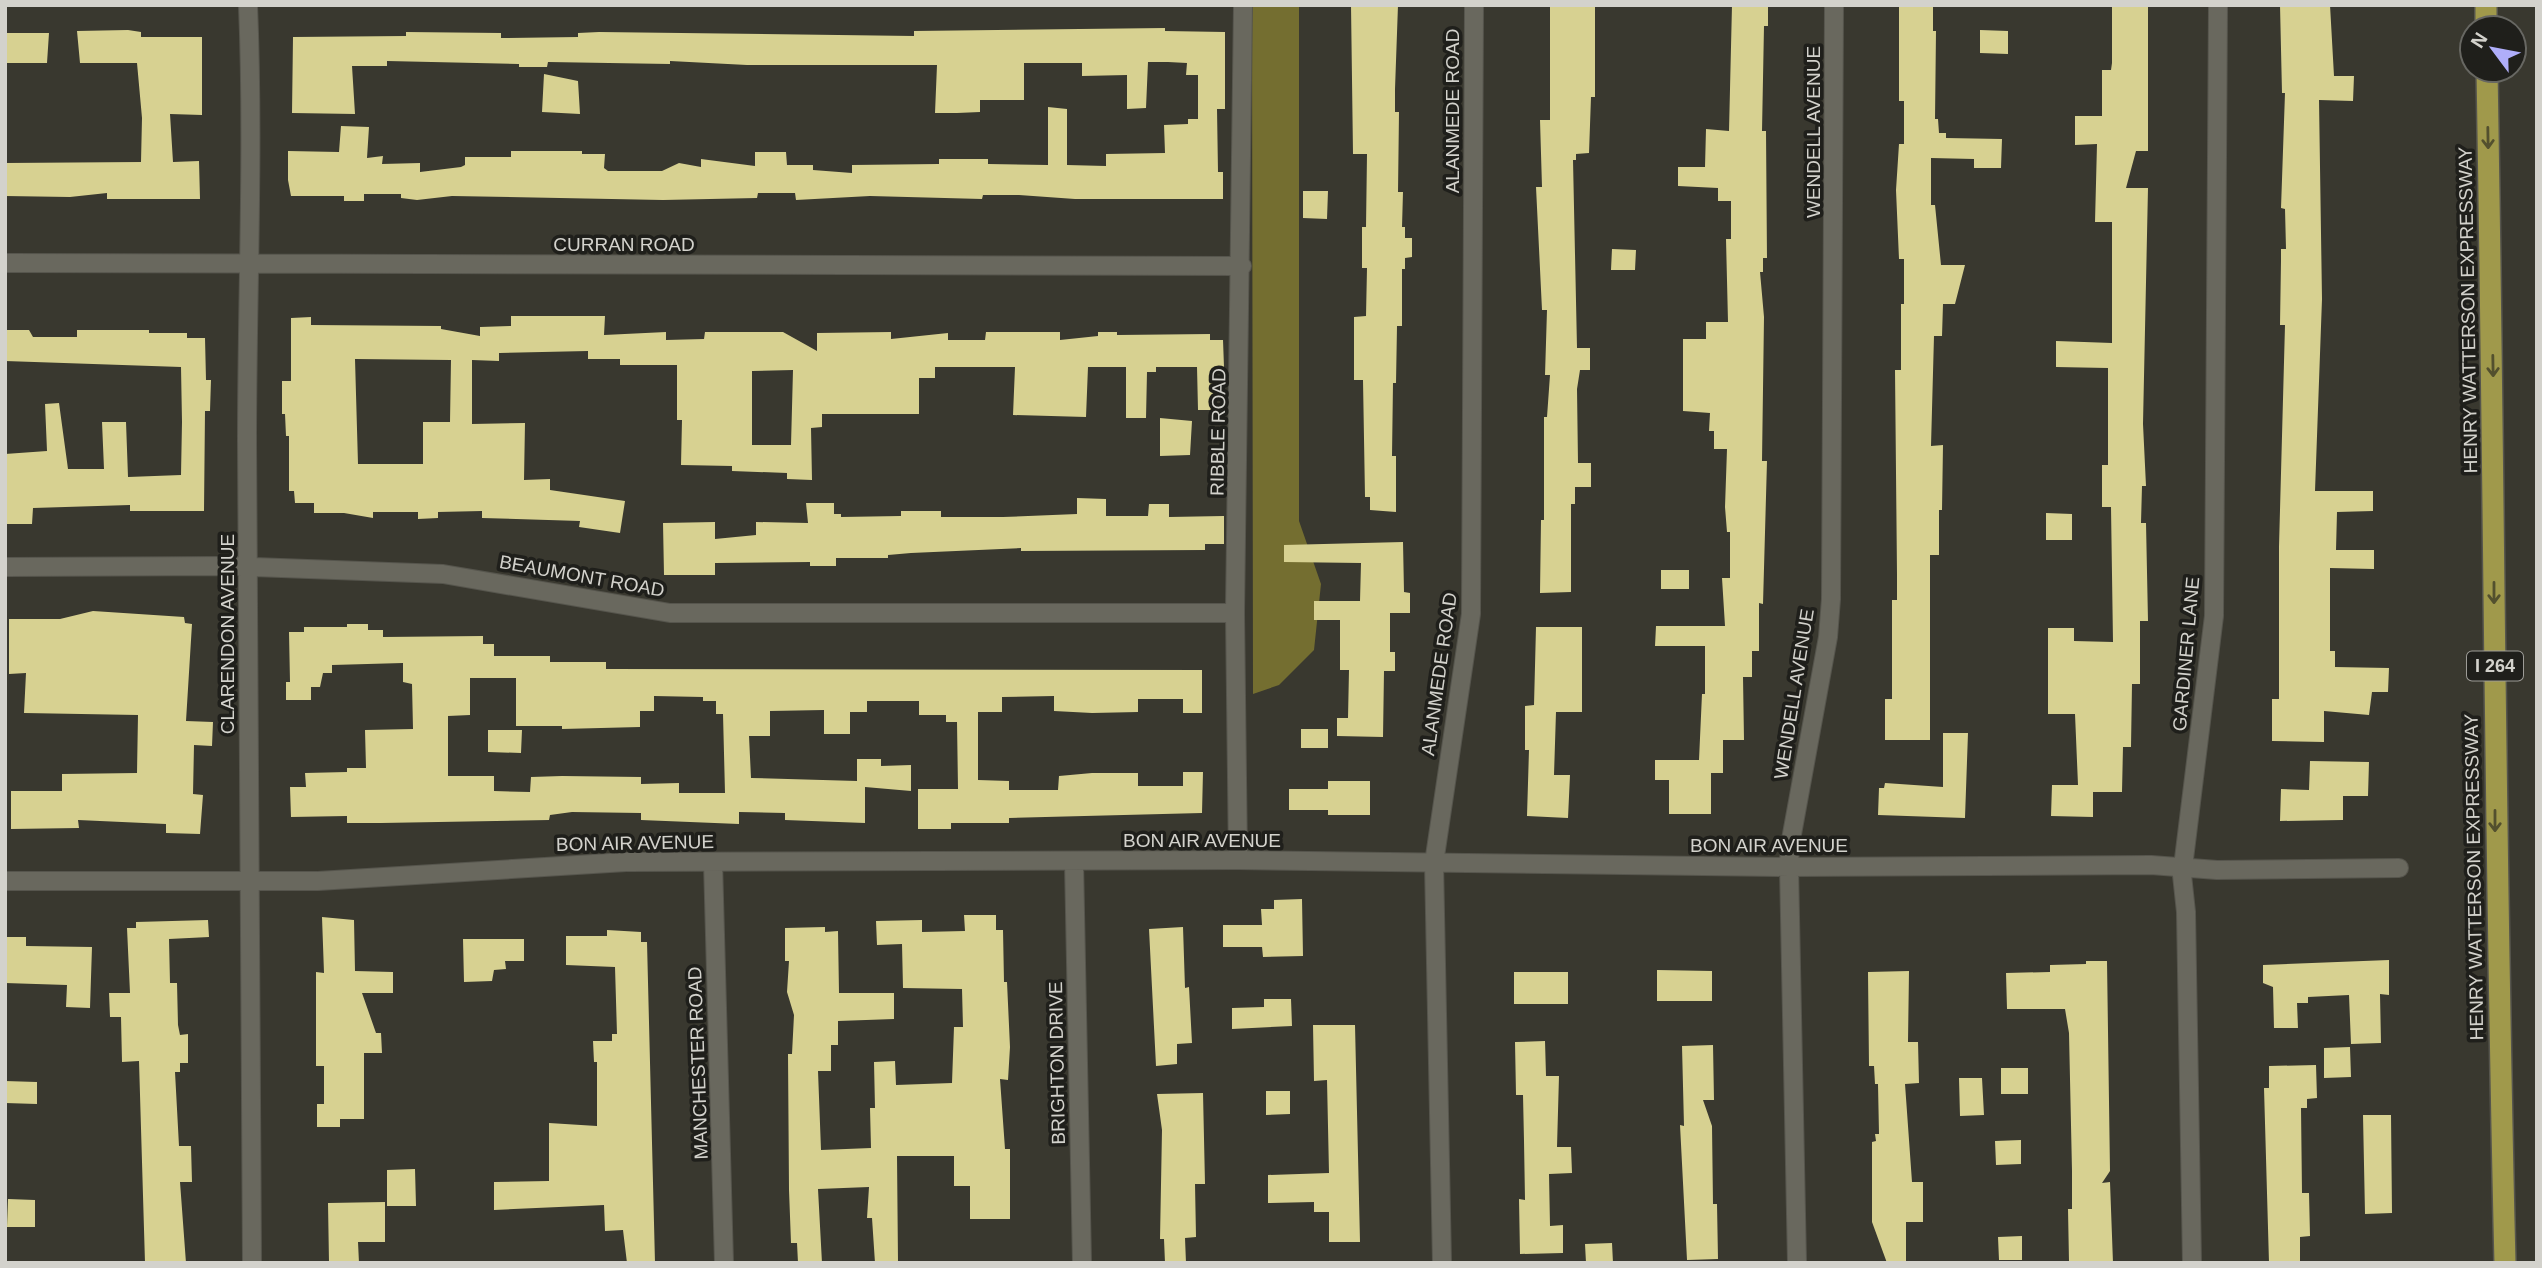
<svg xmlns="http://www.w3.org/2000/svg" width="2542" height="1268" font-family="Arial,sans-serif">
<style>
.forest{fill:#746e30}
.building{fill:#d7d191;fill-rule:evenodd}
.lines{fill:none;stroke-linecap:round;stroke-linejoin:round}
.minor-casing{stroke:#56554d;stroke-width:20}
.motorway-casing{stroke:#56554d;stroke-width:24}
.minor{stroke:#69685e;stroke-width:18}
.motorway{stroke:#a0994b;stroke-width:21}
.oneway{stroke:#53502e}
.labels{text-anchor:middle;dominant-baseline:central;stroke-width:7;stroke-linejoin:round;paint-order:stroke}
.shield{fill:#1f1f1b;stroke:#9d9c97;stroke-width:2}
.shield-label{font-size:18px;font-weight:bold;fill:#d3d2cc}
.street-label{font-size:19px;fill:#d3d2cc;stroke:#1f1f1b}
</style>
<rect width="100%" height="100%" fill="#39382f"/>
<!-- forest -->
<path class="forest" d="M1252,5H1299V521L1321,584L1314,650L1279,685L1253,694Z"/>
<!-- building -->
<path class="building" d="M1351,5H1398L1395,89V112H1399L1398,192H1403L1402,227H1405V238H1412V257L1405,258V269H1402V326H1397L1396,383H1393L1392,456H1396V512L1370,510V497H1365L1363,380H1354V317L1366,316L1367,268H1362V227H1366L1367,154H1353Z
M1550,5H1595V97H1591L1589,153L1576,154V160H1573L1577,348H1590V370H1580L1577,389L1578,463H1591V487H1575V504H1571V592L1540,593L1541,520H1544V417H1547L1550,375H1545L1547,310H1542L1536,187H1542L1540,120H1550Z
M1732,5H1768V26H1764L1762,131H1766L1767,258H1763V272H1760L1764,317L1762,461H1767L1763,604L1759,603V651H1752V677H1743L1744,740H1723V773H1711V814H1669V780H1655V760H1699L1702,694H1705V646H1655L1656,626H1725L1722,578H1730V532H1727L1725,507L1727,449H1714V431H1709L1710,413L1683,411V339H1706V322H1728L1726,239H1731V201H1718V188L1678,186V167H1705L1706,129L1729,131Z
M1899,5H1933V31H1936L1935,119H1938L1939,133H1946V138L2002,139L2001,168H1974V159L1931,158V205H1935L1941,265H1965L1955,304H1943L1942,336H1934L1931,446L1943,445L1942,510H1939V555H1930V740H1885V699H1892V600H1897V574L1895,370H1901V304H1904V259H1899L1896,190L1899,144H1904V101H1899Z
M2280,5H2330L2334,76H2354L2353,101L2319,100L2322,299L2315,491H2373V511L2337,512L2336,550H2374V569L2330,568V651H2335V667L2389,668L2388,692H2372L2369,715L2324,711V742L2272,741V699H2279V547L2285,325H2280L2281,261V249H2286L2285,209L2281,208L2285,93H2282Z
M2112,6H2148V151H2136L2126,188H2148L2143,424L2146,486H2142L2141,523H2146L2148,621H2140V684H2132L2131,747H2123L2122,792H2093V817L2051,816L2052,785H2078L2075,714H2048V628H2074V641L2113,642L2111,507H2102V465H2108V368L2056,367V341L2112,343V222H2095L2097,144L2075,145V116H2102V70H2111L2112,63Z
M1165,28V31L1225,32V109H1217L1218,172H1223V199H1075L1019,195H983L982,199L870,196L796,200L795,193H758L757,198L663,200L452,196L417,200L401,198V194H364V201H344V196H291L288,180V151L339,152L341,126L369,127L367,158L383,156L382,164L420,163V172L461,167L465,165V157H511V151H582V154H605L604,168L608,171H662L679,163L701,167V159L755,166V152H786L787,165H813V170L852,173V165L939,164V159H988V164L1048,165V107L1067,109V165L1106,166V154L1165,153L1164,125L1188,124V119H1198V75H1186L1187,63L1168,62H1148L1146,108L1127,109V75L1082,76V63H1024V100H980V112L957,113H935L937,65H747L670,61V64L548,62L547,67H519V64L387,61V66H352L355,114L292,113L293,37L406,36V32L501,33V38L578,37V33L599,32L914,36V31Z
M128,30L141,32V37H202V115L170,114L173,162L199,161L200,199H107V193L70,197L5,196V163L141,162L142,118L137,63H80L77,31Z
M1980,30L2008,31V54L1980,53Z
M5,33H49L47,63H5Z
M544,74L578,81L580,114L542,112Z
M1303,191H1328L1327,219L1303,218Z
M1612,249L1636,250L1635,270H1611Z
M511,316H605L604,335L666,332V340L704,339L705,332H783L817,351V333L891,332V339L948,333V340H985L986,332H1060V340L1098,336V332H1117V335L1210,334V340H1223L1224,367H1215V410H1198L1197,367H1156V372H1147L1146,418H1126V367H1088L1086,417L1013,415L1015,367H935V378H919V414H822V427L811,428L812,480L787,479V473L732,471V466L681,465L682,420H677V365H620V359H588V351L499,353V361L472,360V424L525,423L524,480L550,479V490L625,501L620,533L579,527L580,521L482,518V511L438,512V518L418,519V512H373V518L344,513H314V503H295L294,491H289V436H286L285,414H282V381H291V318L311,317V325L441,326V329L480,336V327L511,326ZM355,359L451,360L450,422H423V464H358ZM793,370L791,445H752V371Z
M5,330H29L33,337H77V330H149V333H187V338H205L206,380H211L210,411H205L204,511H130V505L33,508L32,524H5V454L47,451L45,404L59,403L68,469H104L102,422H126L128,477L181,475L182,422L181,367L5,361Z
M1160,418L1192,421L1190,455L1160,456Z
M1077,498L1106,499V516H1148L1149,504H1169V517L1224,516V544H1205V550L1021,551V548L911,553L888,555V558H836V566H810V562L715,563V575H664L663,523L715,522V539L756,535V522L808,523L806,503H834V514H841V517L901,516V511H941V517H1003L1077,514Z
M2046,513L2072,514V540H2046Z
M1403,542L1404,592L1410,593V613H1390V652H1395V671H1384L1383,737L1337,736V718H1348L1349,670H1340V620H1314V601H1360L1361,563L1284,562V545Z
M1661,570H1689V589H1661Z
M93,611L184,617L185,623L192,624L186,721L213,722L212,746L194,745L193,794L203,795L200,834L166,833V824L78,820L79,828L11,829V791H62V774L137,773L138,715L24,713L26,673L9,674V619H60Z
M347,624H368V630H383V637L483,636V644H494V656H550V662H606V669L1202,670V713H1183V699H1138V712L1092,713L1054,711V696L1002,697V712H978V780L1009,781V790H1058L1059,776L1092,773H1138V786H1183V772H1203L1202,813L1009,818V823H951V829H918V789H958L957,722H946V715H919V701H867V712H850V734H824V710L770,711V736H749L751,778L857,781V759H881V766L911,765V791L865,787V823L785,820V813L739,812V824L641,820V813L572,812L550,815L549,820L381,823H347V816L291,817L290,787H306L305,773L347,772V768H366L365,730L413,729L412,684L403,682V663L332,665V673H323L320,687H311V700H286V682H290L289,632H304V627H347ZM470,678H516V726H562V729L640,727V711H654V696L703,697V701H716V714H723L725,793H679V783L641,784V777L562,776L531,777L530,792L494,791V776H448V716L470,715Z
M1536,627H1582V712H1556L1554,775H1570L1568,818L1527,816L1529,750H1525V706L1534,705Z
M1301,729H1328V748H1301Z
M488,730H522L521,753L488,752Z
M1943,733H1968L1965,818L1878,815L1879,788H1884L1885,783L1943,787Z
M2310,761L2369,762L2368,796H2343V820L2280,821L2281,789L2309,790Z
M1328,781H1370V815H1328V810H1289V789H1328Z
M1302,899L1303,956L1263,957L1262,947H1223V925H1262L1261,909H1274V900Z
M964,915H996V930H1003L1004,982H1007L1010,1047L1008,1080L1000,1079L1005,1149H1010V1219H970V1186H954V1156H897L898,1262L875,1263L872,1218H867L869,1187L818,1189L822,1263H798L797,1243H791L789,1190L788,1054H792L794,1015L787,992L789,961H785V928L825,927V932L838,931L839,993H894V1019L838,1021V1045H831V1071H818L821,1150L871,1148L870,1108H875L874,1062L895,1061L896,1085L952,1083L954,1027H963L962,989L903,988L902,944L877,945L876,921L922,920V932L965,931Z
M322,917L354,920L355,971L393,972V993H362L376,1033H381L382,1053H364V1119H340V1127H317V1104H324V1066H316V972L324,973Z
M208,920L209,937L169,939L170,983H177L178,1025L180,1035L188,1034V1063H180V1072H175L179,1146H191L192,1182H180L186,1263H145L139,1061L122,1062L121,1017H110L109,993H130L127,928H136V922Z
M1183,927L1185,988L1189,987L1192,1043L1177,1044V1064L1156,1066L1149,929Z
M607,930L641,932V942H647L655,1263H627L623,1230L605,1231L604,1205L494,1210V1182L549,1181V1123L597,1126V1062H594L593,1041H612V1034H617L615,967L566,965V936H607Z
M5,937H26V946L92,947L90,1008L66,1007L67,985L5,983Z
M463,939H524V961H505L506,969L494,970L492,981L464,982Z
M2389,960V995L2380,994L2381,1043L2351,1044L2349,995L2308,997V1003H2297L2298,1028H2274L2273,987L2263,983V965Z
M2086,961H2107L2110,1171L2102,1183L2110,1182L2113,1263L2069,1262L2068,1209H2072V1171L2069,1033L2065,1009H2007L2006,973L2050,972V965L2086,964Z
M1657,970L1712,971V1001H1657Z
M1909,971L1908,1042H1918L1919,1083L1905,1084L1912,1182H1923V1222H1906V1263H1887L1872,1222V1142L1876,1141L1875,1134H1879L1878,1084H1875L1874,1066H1869L1868,972Z
M1514,972H1568V1004H1514Z
M1264,999H1291L1292,1026L1232,1029V1008L1264,1007Z
M1313,1025H1355L1360,1242H1329V1212H1314V1202L1268,1203V1175L1329,1173L1327,1080L1314,1081Z
M1545,1041L1546,1076H1559L1557,1147H1571L1572,1173L1549,1174L1550,1226L1563,1225V1253L1520,1254L1519,1199L1525,1200L1524,1141L1523,1095H1516L1515,1042Z
M1713,1045L1714,1100H1703L1712,1126L1713,1204H1717L1718,1259L1687,1260L1680,1125L1684,1126L1682,1046Z
M2350,1047L2351,1077L2324,1078V1048Z
M2316,1065L2317,1098L2307,1099V1108H2301L2302,1193H2309L2310,1236L2300,1237V1263H2269L2264,1088H2269V1066Z
M2001,1068H2028V1094H2001Z
M1959,1078H1982L1984,1115L1960,1116Z
M5,1081L37,1082V1104L5,1103Z
M1266,1091H1290V1114L1266,1115Z
M1203,1093L1205,1184H1195L1196,1237L1185,1238L1186,1263H1165L1164,1239H1160L1162,1130L1157,1094Z
M2363,1115H2391L2392,1213L2365,1214Z
M2021,1140V1164L1996,1165L1995,1141Z
M415,1169L416,1206H387V1170Z
M8,1199L35,1200V1227H7Z
M385,1202V1242H358L359,1263H329L328,1203Z
M2022,1236V1260H1999L1998,1237Z
M1612,1243L1613,1263H1586L1585,1244Z"/>
<g class="lines">
<!-- minor casing -->
<g class="minor-casing">
<path id="minor" d="M248,5C254,151 247,296 247,441C247,715 249,989 252,1263
M5,263L1242,266
M5,567L228,566L443,574L670,613H1235
M1238,860L1235,613L1243,5
M713,862L724,1263
M1074,862L1082,1263
M5,881H318L626,862L1238,860L1789,867L2151,865L2217,870L2399,868
M1442,1263L1434,863L1471,614L1474,5
M1797,1263L1789,867L1790,845L1828,637L1831,599L1834,5
M2192,1263L2186,912L2182,875L2214,616L2218,5"/>
</g>
<!-- motorway casing -->
<g class="motorway-casing">
<path id="motorway" d="M2486,5V28
M2487,70C2494,468 2495,865 2505,1263"/>
</g>
<!-- minor -->
<use href="#minor" class="minor"/>
<!-- motorway -->
<use href="#motorway" class="motorway"/>
</g>
<!-- one-way arrows -->
<defs><path id="oneway-shaft" d="M-6 0H5M1.5-3L5.5 0L1.5 3" fill="none" stroke-width="1.6" stroke-linecap="round" stroke-linejoin="round" transform="scale(1.75)"/></defs>
<g class="oneway">
<use href="#oneway-shaft" transform="translate(2488 138) rotate(89)"/>
<use href="#oneway-shaft" transform="translate(2493 366) rotate(89)"/>
<use href="#oneway-shaft" transform="translate(2494 593) rotate(90)"/>
<use href="#oneway-shaft" transform="translate(2495 821) rotate(90)"/>
</g>
<g class="labels">
<!-- shield labels -->
<rect class="shield" x="2467" y="651.5" width="56" height="29" rx="5"/>
<g class="shield-label">
<text x="2495" y="666">I 264</text>
</g>
<!-- street labels -->
<g class="street-label">
<text transform="translate(1452 111) rotate(-90)">ALANMEDE ROAD</text>
<text transform="translate(1813 132) rotate(-90)">WENDELL AVENUE</text>
<text x="624" y="244">CURRAN ROAD</text>
<text transform="translate(2468 310) rotate(-91)">HENRY WATTERSON EXPRESSWAY</text>
<text transform="translate(1218 432) rotate(-89)">RIBBLE ROAD</text>
<text transform="translate(582 576) rotate(10)">BEAUMONT ROAD</text>
<text transform="translate(227 634) rotate(-90)">CLARENDON AVENUE</text>
<text transform="translate(2186 654) rotate(-85)">GARDINER LANE</text>
<text transform="translate(1439 674) rotate(-82)">ALANMEDE ROAD</text>
<text transform="translate(1794 694) rotate(-81)">WENDELL AVENUE</text>
<text x="1202" y="840">BON AIR AVENUE</text>
<text transform="translate(635 843) rotate(-1)">BON AIR AVENUE</text>
<text x="1769" y="845">BON AIR AVENUE</text>
<text transform="translate(2474 877) rotate(-91)">HENRY WATTERSON EXPRESSWAY</text>
<text transform="translate(698 1063) rotate(-92)">MANCHESTER ROAD</text>
<text transform="translate(1057 1063) rotate(-91)">BRIGHTON DRIVE</text>
</g>
</g>
<!-- border -->
<rect width="2542" height="1268" fill="none" stroke="#d3d2cc" stroke-width="14"/>
<!-- north arrow -->
<g transform="translate(2493 49) rotate(302)"><circle r="33" fill="#1f1f1b" stroke="#676762" stroke-width="2"/>
<path d="M0-5L12 26L0 18L-12 26Z" fill="#afaefa"/>
<text y="-10" font-size="19" font-weight="bold" text-anchor="middle" fill="#d3d2cc">N</text>
</g>
</svg>
